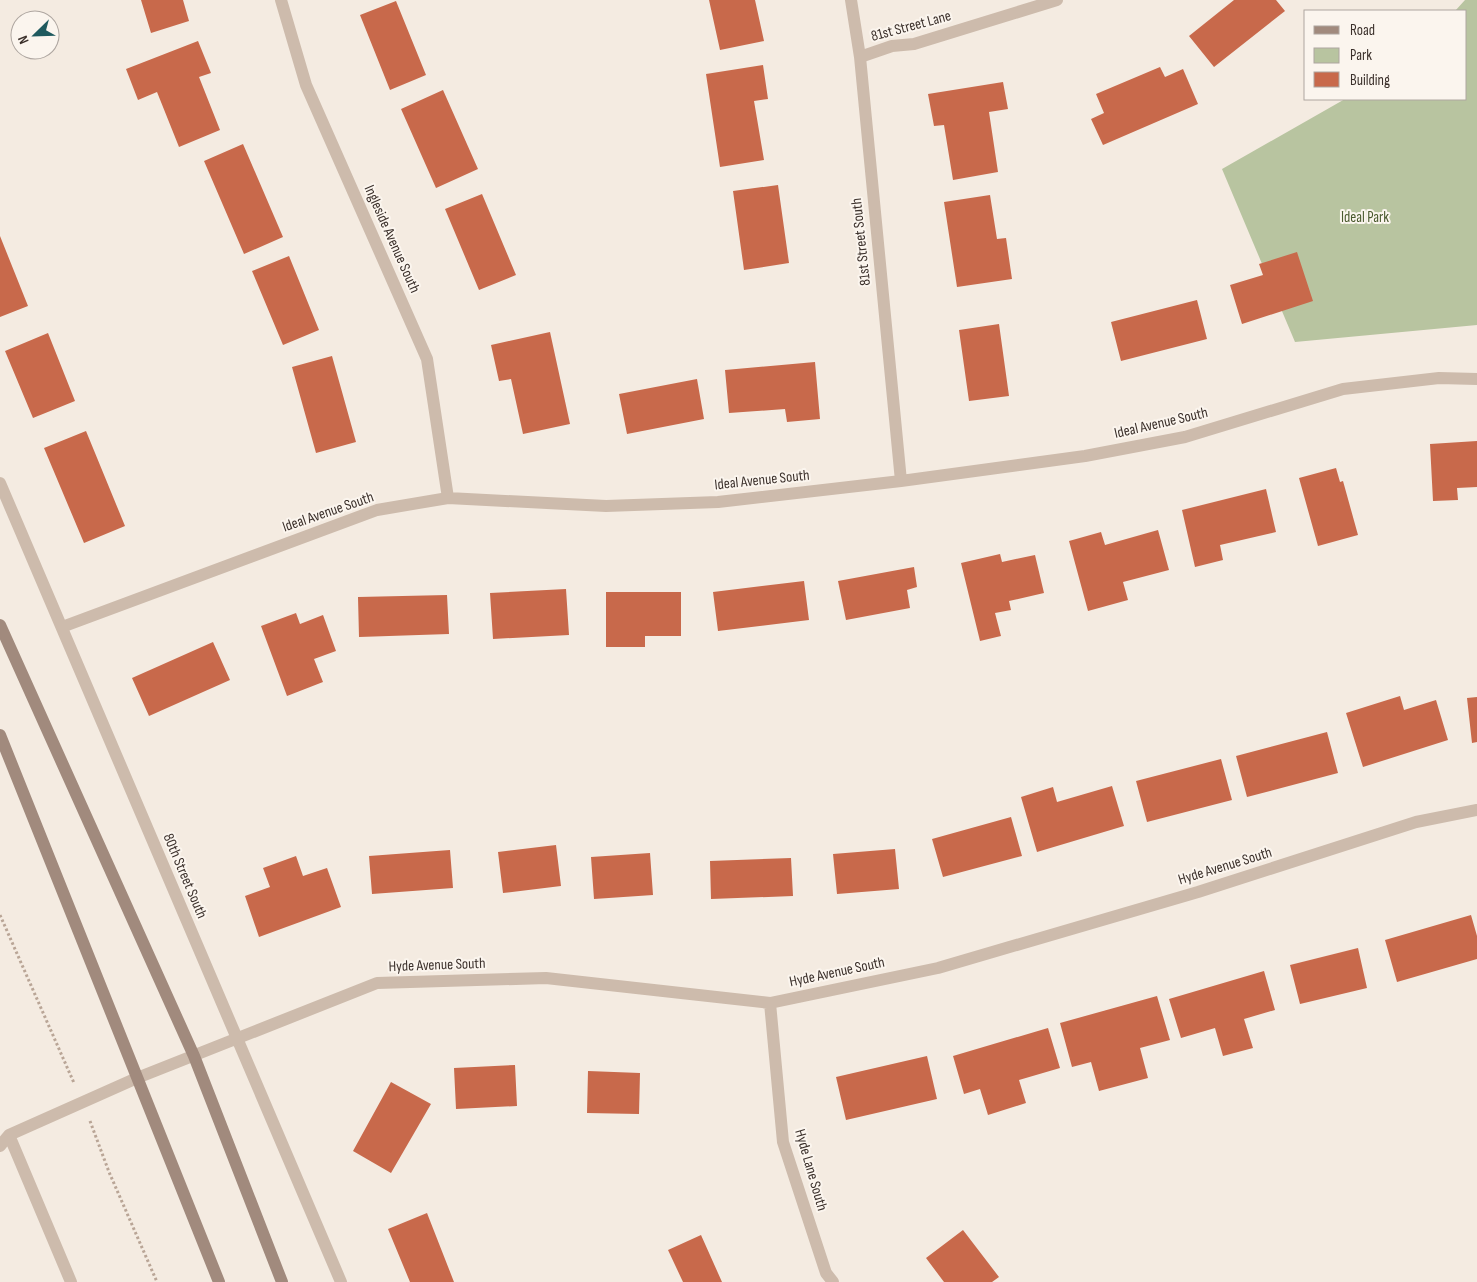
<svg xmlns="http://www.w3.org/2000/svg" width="1477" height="1282" font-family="'Sofia Sans Condensed',sans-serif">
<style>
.green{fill:#b8c4a0}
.building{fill:#c8694b}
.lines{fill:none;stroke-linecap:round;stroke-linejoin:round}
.path{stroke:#b9a596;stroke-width:3;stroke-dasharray:2.5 2.5;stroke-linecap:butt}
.lane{stroke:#cdbbac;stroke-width:12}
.street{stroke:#cdbbac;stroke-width:12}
.secondary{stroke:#a18a7d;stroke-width:12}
.labels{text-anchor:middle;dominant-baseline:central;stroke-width:4;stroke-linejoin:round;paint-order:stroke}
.street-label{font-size:15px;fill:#3b302b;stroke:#fbf5ee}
.park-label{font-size:15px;fill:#4a5a2e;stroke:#fbf5ee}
</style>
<rect width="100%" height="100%" fill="#f4ebe1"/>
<!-- green -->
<path class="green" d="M1465,0H1477V325L1295,342L1222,169L1345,99H1466V11H1455Z"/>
<!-- building -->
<path class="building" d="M141,0H183L189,21L151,33Z
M709,0H755L764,41L720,50Z
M1234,0H1276L1285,11L1214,67L1189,36Z
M396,1L426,75L390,90L360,15Z
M198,41L211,73L199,77L220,130L179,147L157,92L138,100L126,69Z
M763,65L768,99L754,101L764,160L720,167L706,74Z
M1160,67L1165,77L1183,69L1198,104L1103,145L1091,119L1104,113L1096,94Z
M1003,82L1008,109L989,112L998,172L953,180L944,125L934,126L928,94Z
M443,90L478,169L436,188L401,109Z
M243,144L283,237L244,254L204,161Z
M778,185L789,263L744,270L733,191Z
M482,194L516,275L479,290L445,209Z
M990,195L997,239L1006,238L1012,279L957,287L944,202Z
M0,236L28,306L0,317Z
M1297,252L1313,301L1242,324L1230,285L1263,275L1259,264Z
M289,256L319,330L283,345L252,271Z
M1197,300L1207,339L1121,361L1111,322Z
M999,324L1009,396L969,401L959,330Z
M550,332L570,424L523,434L511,379L499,381L491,345Z
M48,333L75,401L33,418L5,351Z
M332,356L356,442L316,453L292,367Z
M815,362L820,419L787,422L785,409L729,413L725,370Z
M697,379L704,419L627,434L619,394Z
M86,431L125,526L84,543L44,448Z
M1477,441V487L1457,488L1458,500L1433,501L1430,444Z
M1336,468L1340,482L1343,481L1358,535L1318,546L1299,478Z
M1266,489L1276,532L1220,545L1223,560L1195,567L1182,510Z
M1158,530L1169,570L1123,582L1128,600L1088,611L1069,541L1101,532L1105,545Z
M1000,554L1002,562L1035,555L1044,593L1009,601L1011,610L995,613L1001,636L980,641L961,563Z
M914,567L917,587L907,590L910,608L846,620L838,581Z
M804,581L809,620L718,631L713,592Z
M566,589L569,635L493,639L490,593Z
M606,592H681V636H645V647H606Z
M447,595L449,634L359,637L358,597Z
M296,613L300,624L323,615L336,651L314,659L323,682L287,696L261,626Z
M213,642L230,680L149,716L132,678Z
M1400,696L1404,710L1436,700L1448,740L1363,767L1346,713Z
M1477,697V742L1472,743L1467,698Z
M1327,732L1338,773L1247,797L1236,756Z
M1221,759L1232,800L1147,822L1136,781Z
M1112,786L1124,826L1037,852L1021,797L1053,787L1057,802Z
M1011,817L1022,856L943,877L932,839Z
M556,845L561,886L503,893L498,852Z
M895,849L899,889L837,894L833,854Z
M450,850L453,888L372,894L369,856Z
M650,853L653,895L594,899L591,857Z
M296,856L303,876L327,868L341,907L259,937L245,896L270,887L263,868Z
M791,858L793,896L711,899L710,861Z
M1471,915L1477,936V959L1397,982L1385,940Z
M1358,948L1367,988L1300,1004L1290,965Z
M1264,971L1275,1010L1244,1019L1253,1048L1223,1056L1215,1028L1181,1038L1169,999Z
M1157,996L1170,1040L1140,1048L1148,1078L1099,1091L1091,1062L1072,1067L1060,1023Z
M1048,1028L1060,1068L1019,1080L1026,1103L988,1115L980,1089L964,1094L953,1056Z
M927,1056L937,1099L846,1120L836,1077Z
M515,1065L517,1106L456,1109L454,1068Z
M588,1071L640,1073L639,1114L587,1113Z
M391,1082L431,1104L391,1173L353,1151Z
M427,1213L454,1282H410L388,1229Z
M963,1230L999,1277L992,1282H944L926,1258Z
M701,1235L722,1282H683L668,1250Z"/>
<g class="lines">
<!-- path -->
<path class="path" d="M0,915L74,1083
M90,1121L109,1172L157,1282"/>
<!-- lane -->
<path class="lane" d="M9,1135L71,1282
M0,1146L9,1135L137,1078"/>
<!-- street -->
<path class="street" d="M281,0L306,85L427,359L448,498
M851,0L860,57L901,481
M860,57L892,46L914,44L1057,0
M0,483L341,1282
M62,627L377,510L448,498L606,506L718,502L901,481L1085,456L1185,437L1343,389L1439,378L1477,379
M770,1003L783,1142L826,1273L833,1282
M137,1078L377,983L546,978L770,1003L938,968L1198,892L1416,822L1477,810"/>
<!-- secondary -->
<path class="secondary" d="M0,625L194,1056L282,1282
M0,735L219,1282"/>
</g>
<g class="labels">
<!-- street labels -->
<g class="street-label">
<text transform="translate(911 26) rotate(-15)">81st Street Lane</text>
<text transform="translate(392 239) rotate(66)">Ingleside Avenue South</text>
<text transform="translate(861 242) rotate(-96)">81st Street South</text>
<text transform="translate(1161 423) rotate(-13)">Ideal Avenue South</text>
<text transform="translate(762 480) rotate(-6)">Ideal Avenue South</text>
<text transform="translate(328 512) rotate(-19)">Ideal Avenue South</text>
<text transform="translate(1225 866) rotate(-17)">Hyde Avenue South</text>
<text transform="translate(185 876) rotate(67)">80th Street South</text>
<text transform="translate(437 965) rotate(-2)">Hyde Avenue South</text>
<text transform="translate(837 972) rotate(-12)">Hyde Avenue South</text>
<text transform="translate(811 1170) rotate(74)">Hyde Lane South</text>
</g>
<!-- park labels -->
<g class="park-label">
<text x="1365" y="217">Ideal Park</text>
</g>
</g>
<!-- legend -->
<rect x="1304" y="10" width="162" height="90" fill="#fbf5ee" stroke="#aea6a0"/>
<rect x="1314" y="26" width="25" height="8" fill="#a18a7d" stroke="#aea6a0"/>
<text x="1350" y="35" font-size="15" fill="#3b302b">Road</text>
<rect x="1314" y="48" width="25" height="15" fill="#b8c4a0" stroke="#aea6a0"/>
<text x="1350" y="60" font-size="15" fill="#3b302b">Park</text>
<rect x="1314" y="72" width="25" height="15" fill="#c8694b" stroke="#aea6a0"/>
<text x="1350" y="85" font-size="15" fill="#3b302b">Building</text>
<!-- north arrow -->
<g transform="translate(35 35) rotate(247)"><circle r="24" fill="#fbf5ee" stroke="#aea6a0"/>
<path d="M0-4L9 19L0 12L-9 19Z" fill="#1f5a5e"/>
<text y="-8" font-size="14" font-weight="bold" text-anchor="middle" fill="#3b302b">N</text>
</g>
</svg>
